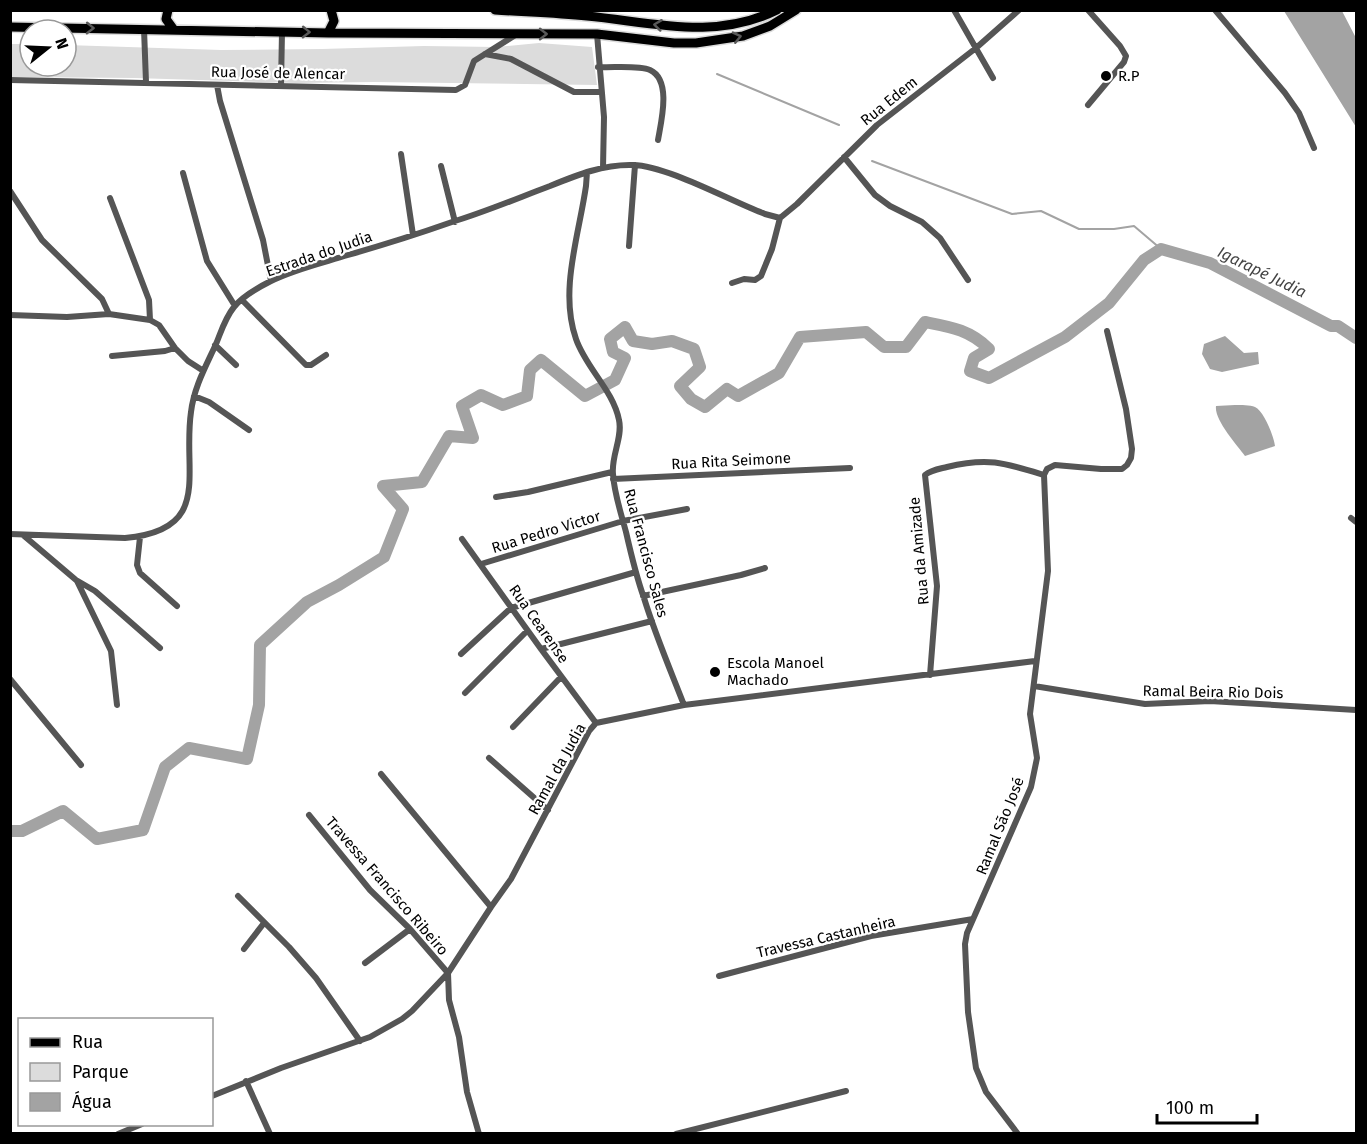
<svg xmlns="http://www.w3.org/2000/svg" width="1367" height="1144" font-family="'Fira Sans',sans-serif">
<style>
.green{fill:#dcdcdc}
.water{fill:#a3a3a3}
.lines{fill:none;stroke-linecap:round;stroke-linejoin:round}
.stream{stroke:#a3a3a3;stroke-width:2}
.river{stroke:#a3a3a3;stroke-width:12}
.primary-casing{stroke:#dbdbdb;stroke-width:12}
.minor{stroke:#555;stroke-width:6}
.primary{stroke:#000;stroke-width:9}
.oneway{stroke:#595959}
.poi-dot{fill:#000;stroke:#fff;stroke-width:2}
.labels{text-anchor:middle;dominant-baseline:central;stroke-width:4.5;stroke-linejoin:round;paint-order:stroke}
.street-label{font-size:15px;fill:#000;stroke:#fff}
.poi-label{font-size:15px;fill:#000;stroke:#fff;text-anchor:start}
.water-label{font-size:16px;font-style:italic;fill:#444;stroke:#fff}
</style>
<rect width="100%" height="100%" fill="#fff"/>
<!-- green -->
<path class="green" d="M539,43L592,47L597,85L374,82L296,83L134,78L11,77V44H30V66H66V45L221,50L322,49L424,46L496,47Z"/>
<!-- water -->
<path class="water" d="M1284,11H1342L1356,38V127Z
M1225,336L1244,353L1258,352L1259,364L1222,372L1210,369L1202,354L1204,344Z
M1235,405C1241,405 1250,405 1255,407C1264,411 1274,437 1275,446L1245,456C1237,445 1214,420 1216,406Z"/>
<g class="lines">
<!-- stream -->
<path class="stream" d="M717,74L839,125
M872,161L1012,214L1041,211L1079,229H1114L1134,226L1161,249"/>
<!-- river -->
<path class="river" d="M10,831H22L63,811L97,839L143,830L165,767L189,748L247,759L259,705L260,645L307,602L339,585L384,557L403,509L383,486L422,482L449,436L473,438L462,406L481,395L503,405L527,396L530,370L541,360L585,396L615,380L625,358L613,352L610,339L625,327L633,341L652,344L672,341L694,349L700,367L680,386L691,399L705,407L727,389L738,396L779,373L800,337L866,332L884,347H906L925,322C951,327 970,330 989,349L974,358L970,371L989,378L1065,337L1109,303L1144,260L1161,249L1210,263L1331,326H1338L1356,338"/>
<!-- primary casing -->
<g class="primary-casing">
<path id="primary" d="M168,10L166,19L174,30
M495,10C525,12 556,13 587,16C652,22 714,41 777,10
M10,27L328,33L597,34L674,43H696L743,36L770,26L796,10
M328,33L334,21L331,10"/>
</g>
<!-- minor -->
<path class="minor" d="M954,10L993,78
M1088,10L1120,46L1126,56L1124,62L1088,105
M1215,10L1285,93L1299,113L1314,148
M144,29L146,82
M597,34L604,117L603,168
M485,54L511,59L574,92H601
M598,67C612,68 638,65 650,70C672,80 661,122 658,140
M10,80L456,90L465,85L474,61L517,34
M217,85L220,101L263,240L271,281
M281,85L282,32
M401,154L413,235
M844,157L875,195L890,206L922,222L940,238L968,280
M441,166L455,222
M587,172L586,186C579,235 559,291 576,339C586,368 613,390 619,420C623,437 611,456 613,474C614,493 621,513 626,532C631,554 636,576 644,598C655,634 670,669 684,705
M183,173L207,261L235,306
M10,191L42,240L102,299L109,314
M110,198L149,300L150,320
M780,218L797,204L877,125L976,48L1019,10
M629,246L635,165
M732,283L744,279L755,280L761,276L772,249L780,218
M242,300L306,365H311L326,355
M10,315L67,317L109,314L150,320L159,325L175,348L188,361L202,370
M215,345L236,365
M112,356L165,351L175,348
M194,396L209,402L249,430
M1044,475L1047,469L1055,465L1101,469H1122L1127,465L1131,458L1132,449L1126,409L1107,331
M613,479L850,468
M496,497L528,492L612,472
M1351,518L1356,522
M10,534L125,538C214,530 182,473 191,412C194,387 206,366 216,344C221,332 225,318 234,307C242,297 259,287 271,281C295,269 322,263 348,255C383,245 418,234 452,222C485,212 518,198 550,186C577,175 604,164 633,165C668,166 730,201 765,214L780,218
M23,535L76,580L95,591L160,648
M140,537L137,565L140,573L177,606
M462,539L541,649L596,723
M481,564L623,521L687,509
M77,581L111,651L117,705
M643,596L741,575L765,568
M541,649L652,621
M461,654L511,608L636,572
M930,675L937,586L925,475C931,470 939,469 947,467C988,457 1005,463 1044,475
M10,679L81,765
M1034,686L1145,704L1210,701L1356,710
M465,693L527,631
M513,727L561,677
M489,758L548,810
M381,774L491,907
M309,815L370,890L410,929L448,973L449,1000L459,1037L467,1092L479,1134
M238,896L289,947L316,978L360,1041
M244,949L264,923
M365,963L410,929
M719,976L871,936L973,919
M246,1081L270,1134
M212,1096L281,1068L370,1037L402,1019L412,1011L448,973L491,907L511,879L589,731L596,723L684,705L1035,661
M118,1134L142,1124
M676,1134L846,1091
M1018,1134L986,1092L976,1068L968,1012L965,944L967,933L1031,787L1037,758L1030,714L1048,571L1044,475"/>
<!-- primary -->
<use href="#primary" class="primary"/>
</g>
<!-- one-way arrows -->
<defs><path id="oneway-chevron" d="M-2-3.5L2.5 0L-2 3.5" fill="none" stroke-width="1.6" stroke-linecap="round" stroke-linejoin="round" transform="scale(1.5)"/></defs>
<g class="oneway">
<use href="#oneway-chevron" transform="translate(658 25) rotate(-173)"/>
<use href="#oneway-chevron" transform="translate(90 28) rotate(1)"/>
<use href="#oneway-chevron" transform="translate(306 32) rotate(1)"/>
<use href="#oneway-chevron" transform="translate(543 34)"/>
<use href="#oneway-chevron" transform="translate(737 37) rotate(-13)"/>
</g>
<!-- markers -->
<g class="poi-dot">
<circle cx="1106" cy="76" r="6"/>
<circle cx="715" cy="672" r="6"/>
</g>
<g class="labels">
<!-- street labels -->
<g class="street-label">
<text transform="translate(278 73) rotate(1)">Rua José de Alencar</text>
<text transform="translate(889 101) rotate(-39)">Rua Edem</text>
<text transform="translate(319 254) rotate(-19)">Estrada do Judia</text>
<text transform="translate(731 461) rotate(-3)">Rua Rita Seimone</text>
<text transform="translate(546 532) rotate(-17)">Rua Pedro Victor</text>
<text transform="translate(919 551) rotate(-95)">Rua da Amizade</text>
<text transform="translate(646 553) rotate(75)">Rua Francisco Sales</text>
<text transform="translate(539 624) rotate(55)">Rua Cearense</text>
<text transform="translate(1213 692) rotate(1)">Ramal Beira Rio Dois</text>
<text transform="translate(557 769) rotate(-61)">Ramal da Judia</text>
<text transform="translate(1000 826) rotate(-68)">Ramal São José</text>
<text transform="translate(387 886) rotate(49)">Travessa Francisco Ribeiro</text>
<text transform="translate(826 937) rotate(-13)">Travessa Castanheira</text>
</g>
<!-- poi labels -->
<g class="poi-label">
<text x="1118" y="76">R.P</text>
<text x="727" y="663">Escola Manoel<tspan x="727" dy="17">Machado</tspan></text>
</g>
<!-- water labels -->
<g class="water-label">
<text transform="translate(1262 272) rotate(26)">Igarapé Judia</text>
</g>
</g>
<!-- border -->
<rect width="1367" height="1144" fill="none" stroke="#000000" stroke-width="24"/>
<!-- legend -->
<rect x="18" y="1018" width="195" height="108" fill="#ffffff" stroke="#999999" stroke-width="1.5"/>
<rect x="30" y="1038" width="30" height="9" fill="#000000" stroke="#999999" stroke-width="1.5"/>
<text x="72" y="1048" font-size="18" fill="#000000">Rua</text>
<rect x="30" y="1063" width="30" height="18" fill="#dcdcdc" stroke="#999999" stroke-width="1.5"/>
<text x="72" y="1078" font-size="18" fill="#000000">Parque</text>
<rect x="30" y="1093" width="30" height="18" fill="#a3a3a3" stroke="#999999" stroke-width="1.5"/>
<text x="72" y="1108" font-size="18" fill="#000000">Água</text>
<!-- north arrow -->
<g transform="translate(48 48) rotate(72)"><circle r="28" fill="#ffffff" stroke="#999999" stroke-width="1.5"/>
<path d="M0-4.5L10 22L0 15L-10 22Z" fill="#000000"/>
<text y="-9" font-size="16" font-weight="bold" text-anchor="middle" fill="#000000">N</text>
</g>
<!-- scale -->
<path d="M1157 1114v9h100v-9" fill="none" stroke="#000000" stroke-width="3"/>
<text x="1166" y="1114" font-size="18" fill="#000000" stroke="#ffffff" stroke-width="4.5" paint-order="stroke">100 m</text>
</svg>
